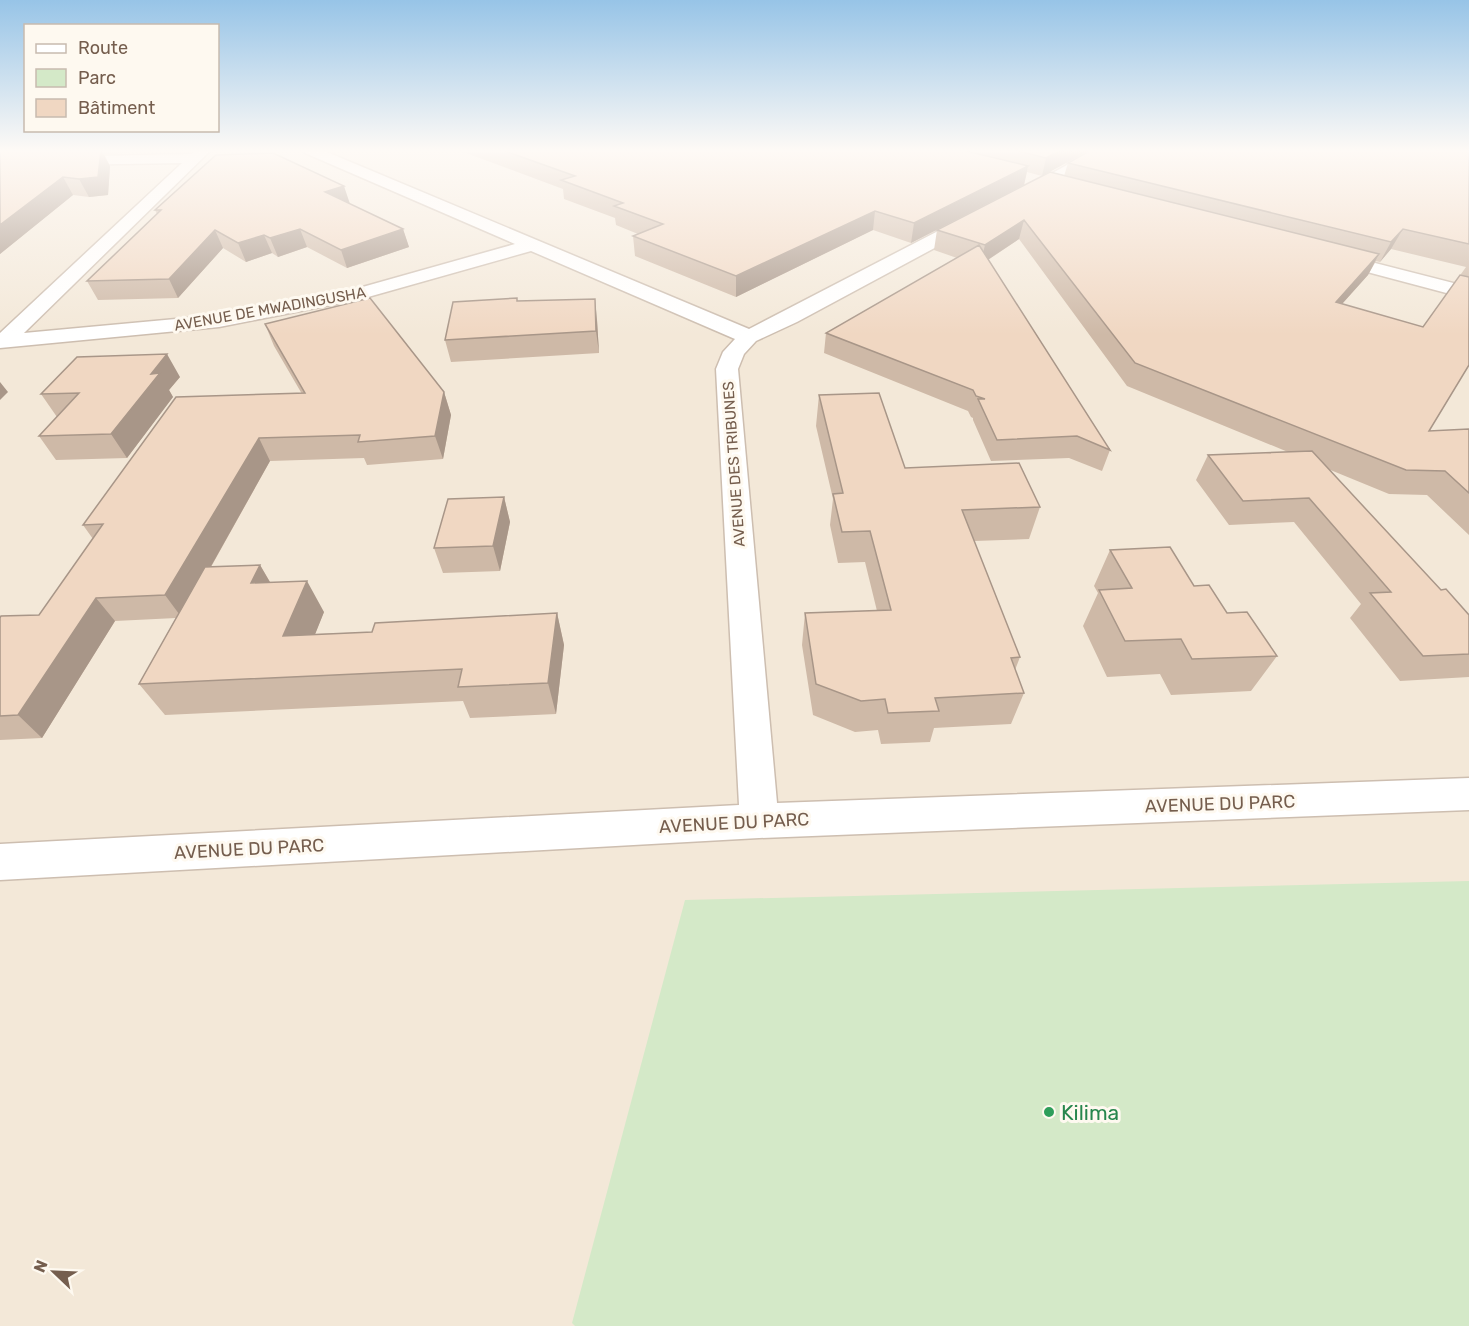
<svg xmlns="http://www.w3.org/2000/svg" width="1469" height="1326" font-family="Rubik,sans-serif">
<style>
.residential{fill:#f3e8d8}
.green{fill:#d4e9c8}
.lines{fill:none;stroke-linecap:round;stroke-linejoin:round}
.minor-casing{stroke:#cdbeb0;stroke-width:3}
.minor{fill:#fff;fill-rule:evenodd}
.wall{fill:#ceb9a7;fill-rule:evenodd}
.shaded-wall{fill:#a89688}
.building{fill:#f0d7c2;stroke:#a89688;stroke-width:1.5}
.leisure-dot{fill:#2e9e5b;stroke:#fef9f0;stroke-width:2}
.labels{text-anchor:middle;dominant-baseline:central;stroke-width:6;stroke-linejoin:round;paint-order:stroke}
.far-street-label{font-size:15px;fill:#755e4e;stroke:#fef9f0}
.street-label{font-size:18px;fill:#755e4e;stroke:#fef9f0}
.near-leisure-label{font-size:21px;fill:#27864d;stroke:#fef9f0;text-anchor:start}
</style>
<rect width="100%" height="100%" fill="#fcf5ea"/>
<!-- residential -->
<path class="residential" d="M0,150H1469V1326H0Z"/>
<!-- green -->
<path class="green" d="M1469,881V1326H575L572,1323L685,900Z"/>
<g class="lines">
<!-- minor casing -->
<g class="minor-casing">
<path id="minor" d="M196,150H211L24,333L219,315L359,288L515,244L305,153L303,150H322L749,329L969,215H981L983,219L981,223L797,322L756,341L744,354L738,369L777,803L1469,778V810L759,838L0,880V844L739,805L716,369L723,352L735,339L531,251L361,299L219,327L0,348V333L182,163L0,166V158L192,154Z
M1094,150H1112L1027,198L1021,200L1013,195Z
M1328,251L1469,287V299L1322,260L1319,256Z"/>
</g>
<!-- minor -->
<use href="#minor" class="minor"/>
</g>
<!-- wall -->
<path class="wall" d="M0,150H131L127,153L104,154L110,166L108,195L89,197L73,195L0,254Z
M458,150H1090L1042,176L1027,172L1024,185L911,243L873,230L736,297L635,256L633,236L638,234L616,225L615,218L564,199L563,189Z
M1469,150V365L1429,431L1469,429V535L1427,495L1389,494L1328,469L1441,590L1469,615V677L1400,681L1350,618L1361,604L1294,522L1229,525L1196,480L1208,455L1288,452L1127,386L1019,239L988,260L1110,450L1102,471L1069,458L991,461L973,420V418L971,417L968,411L824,353L826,333L957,258L934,250L937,230L1064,176L1068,163ZM1391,249L1466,267L1423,327L1342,304L1368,275L1376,261L1380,262Z
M350,204L403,229L409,247L347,268L307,247L278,257L272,253L246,262L223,248L178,298L98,300L87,281L157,214L155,210Z
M597,320L599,353L451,362L445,340Z
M265,324L444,392L451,415L443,459L367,465L364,458L270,461L211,567L260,565L270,582L324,612L315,634L372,632L557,613L564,645L556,714L470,718L463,701L165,715L139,684L176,618L115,621L42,738L0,740V618L39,615L93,539L83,525L302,394L274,346Z
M180,377L169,390L173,397L127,458L56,460L39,436L57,417L41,394Z
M819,395L905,468L1040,507L1029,539L974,541L1020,657L1015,670L1024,693L1011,724L934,728L930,742L881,744L878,730L855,732L813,715L802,645L805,613L877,611L865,562L838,563L830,525L833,499L816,426Z
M504,497L510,522L500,571L443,573L434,548Z
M1110,550L1194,586L1277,656L1251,691L1171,695L1160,674L1107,677L1083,626L1098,593L1094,586Z"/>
<!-- shaded-wall -->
<path class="shaded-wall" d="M101,150L110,166L108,195L89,197L79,179Z
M1061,150H1090L1042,176L1046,158Z
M1028,166L1024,185L911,243L914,223Z
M63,177L73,195L0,254V225Z
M344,186L350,204L325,192Z
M875,211L873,230L736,297V276Z
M1024,220L1019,239L980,265L985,245Z
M300,229L307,247L278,257L270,238Z
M403,229L409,247L347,268L341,250Z
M1403,229L1391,249L1380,262L1391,242Z
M215,230L223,248L178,298L169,279Z
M264,235L272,253L246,262L238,243Z
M1379,254L1368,275L1324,324L1336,302Z
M595,299L597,320L599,353L596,331Z
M167,354L180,377L169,390L173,397L127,458L111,434L151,374Z
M0,382L8,392L0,400Z
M444,392L451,415L443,459L435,436Z
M259,438L270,461L182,618L165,595Z
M504,497L510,522L500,571L493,546Z
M260,565L278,596L251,583Z
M307,581L324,612L302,667L283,636Z
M96,598L115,621L42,738L18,715Z
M557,613L564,645L556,714L548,683Z"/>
<!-- building -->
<path class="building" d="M47,150H101L98,177L79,179L63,177L0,225V151Z
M502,150H962L1028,166L914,223L875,211L736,276L633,236L663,224L614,206L623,203L561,180L575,176Z
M1014,150H1061L1046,158Z
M1091,150H1469V244L1403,229L1391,242L1068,163Z
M273,153L344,186L325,192L403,229L341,250L300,229L270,238L264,235L238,243L215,230L169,279L87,281L161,210H155L216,155Z
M1050,172L1379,254L1336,302L1423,327L1460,275L1469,277V365L1429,431L1469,429V493L1445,471L1406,470L1135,363L1024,220L985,245L937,230Z
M979,245L1110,450L1077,436L997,440L978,399H985L976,396L973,390L826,333Z
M370,298L444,392L435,436L358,442L360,435L259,438L165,595L96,598L18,715L0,716V618L1,616L39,615L103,524L83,525L176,397L305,393L265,324Z
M517,298V301L595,299L596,331L445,340L453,302Z
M167,354L151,374L160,373L111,434L39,436L79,393L41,394L77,357Z
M879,393L905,468L1019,463L1040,507L962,510L1020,657L1011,658L1024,693L935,698L939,711L888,713L885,699L861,701L816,684L805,613L891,610L870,531L842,532L833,494L843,493L819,395Z
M1312,451L1441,590L1446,589L1469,615V654L1423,656L1370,593L1391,592L1309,498L1243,501L1208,455Z
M504,497L493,546L434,548L448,499Z
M1170,547L1194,586L1209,585L1227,613L1247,612L1277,656L1192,659L1181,639L1125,641L1099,590L1132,588L1110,550Z
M260,565L251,583L307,581L283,636L372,632L375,623L557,613L548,683L458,687L462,669L139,684L205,567Z"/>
<!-- sky -->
<linearGradient id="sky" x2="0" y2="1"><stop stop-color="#97c4e7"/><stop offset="0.45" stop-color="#fefaf6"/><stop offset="1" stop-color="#fefaf6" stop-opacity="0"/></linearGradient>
<rect width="1469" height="335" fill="url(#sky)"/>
<!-- markers -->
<circle class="leisure-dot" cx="1049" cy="1112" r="6"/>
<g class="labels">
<!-- far-street labels -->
<g class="far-street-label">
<text transform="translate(270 309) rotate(-10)">AVENUE DE MWADINGUSHA</text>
<text transform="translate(734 464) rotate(-94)">AVENUE DES TRIBUNES</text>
</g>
<!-- street labels -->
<g class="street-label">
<text transform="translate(1220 804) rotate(-2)">AVENUE DU PARC</text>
<text transform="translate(734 823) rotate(-3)">AVENUE DU PARC</text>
<text transform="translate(249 849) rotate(-3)">AVENUE DU PARC</text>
</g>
<!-- near-leisure labels -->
<g class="near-leisure-label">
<text x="1061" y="1112">Kilima</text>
</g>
</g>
<!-- legend -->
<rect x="24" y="24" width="195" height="108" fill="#fef9f0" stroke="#c7bbaf" stroke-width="1.5"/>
<rect x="36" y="44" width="30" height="9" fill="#ffffff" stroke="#c7bbaf" stroke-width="1.5"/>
<text x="78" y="54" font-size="18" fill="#755e4e">Route</text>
<rect x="36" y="69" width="30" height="18" fill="#d4e9c8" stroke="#c7bbaf" stroke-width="1.5"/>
<text x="78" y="84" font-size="18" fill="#755e4e">Parc</text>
<rect x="36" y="99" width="30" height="18" fill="#f0d7c2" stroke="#c7bbaf" stroke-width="1.5"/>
<text x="78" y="114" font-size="18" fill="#755e4e">Bâtiment</text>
<!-- north arrow -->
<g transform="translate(54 1272) rotate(293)" stroke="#fef9f0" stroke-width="4.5" paint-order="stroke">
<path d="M0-4.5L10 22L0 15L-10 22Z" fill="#755e4e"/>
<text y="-9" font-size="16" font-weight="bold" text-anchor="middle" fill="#755e4e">N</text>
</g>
</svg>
